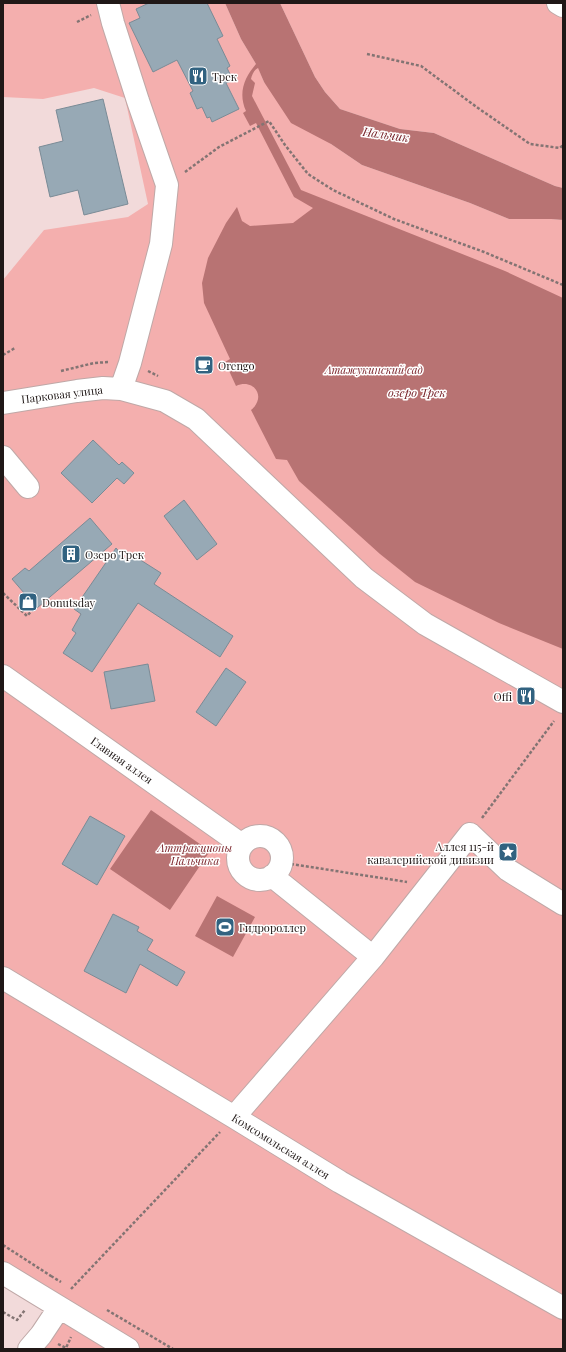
<svg xmlns="http://www.w3.org/2000/svg" width="566" height="1352" font-family="'Playfair Display',serif">
<style>
.green{fill:#f4afae}
.water{fill:#b87373}
.building{fill:#97a9b5;stroke:#7a8b96}
.lines{fill:none;stroke-linecap:round;stroke-linejoin:round}
.minor-casing{stroke:#bfa8a7;stroke-width:24}
.path{stroke:#837473;stroke-width:2.5;stroke-dasharray:3 2;stroke-linecap:butt}
.minor{stroke:#fff;stroke-width:22}
.labels{text-anchor:middle;dominant-baseline:central;stroke-width:3;stroke-linejoin:round;paint-order:stroke}
.poi-label{font-size:11px;fill:#201817;stroke:#fff;text-anchor:start}
.park-label{font-size:11px;font-style:italic;fill:#7e282f;stroke:#fff}
.street-label{font-size:11px;fill:#201817;stroke:#fff}
.water-label{font-size:12px;font-style:italic;fill:#762128;stroke:#fff}
</style>
<rect width="100%" height="100%" fill="#f2dada"/>
<!-- green -->
<path class="green" d="M3,3H225L241,39L258,67L264,82L331,144L362,165L470,203L509,219H551L563,220V1349H29L59,1308L3,1273V280L44,230L128,217L148,204L125,98L94,88L43,99L3,97Z
M280,3H563V188L555,186L434,133L400,129L340,109L325,92L315,77Z"/>
<!-- water -->
<path class="water" d="M225,3H280L315,77L325,92L340,109L400,129L434,133L555,186L563,188V220L551,219H509L470,203L362,165L331,144L291,123L264,82L258,68C254,70 252,75 251,79L255,83L252,96L301,190L505,271L563,298V649L499,623L415,582L380,554L299,481L287,460L276,459L251,410C267,397 254,378 236,386L225,362L230,359L204,303L202,283L208,258L226,223L237,207L242,221L250,226L293,223L313,208L294,197L256,123L250,126L243,113L246,111C238,93 244,78 256,64L241,39Z
M151,810L210,851L170,910L110,869Z
M217,896L255,917L233,957L195,936Z"/>
<!-- building -->
<path class="building" d="M149,3H207L223,36L217,39L230,66L227,68L233,80L226,83L239,109L212,122L210,117L207,118L202,107L197,109L190,93L193,91L177,60L153,72L129,23L140,18L136,9Z
M103,99L128,204L84,215L78,190L50,197L39,147L63,141L56,110Z
M93,440L119,465L122,462L134,473L124,484L117,478L92,503L61,473Z
M184,500L217,544L197,560L164,516Z
M90,518L112,544L37,608L12,579L25,568L29,571Z
M116,548L127,561L131,554L161,573L154,584L233,636L220,657L138,603L92,672L63,653L76,633L72,630L81,614L74,609Z
M148,664L155,701L111,709L104,672Z
M226,668L246,682L216,726L196,712Z
M90,816L125,836L97,885L62,864Z
M113,914L139,927L137,931L153,940L147,950L185,972L177,986L140,964L126,993L84,971Z"/>
<g class="lines">
<!-- minor casing -->
<g class="minor-casing">
<path id="minor" d="M108,3L113,23L138,101L167,185L161,244L130,363L121,389
M558,3L563,6
M3,403L77,391L103,388L121,389L165,401L196,419L364,578L425,624L563,702
M3,457L28,487
M3,676L242,845
M238 858a22 22 0 1 1 44 0a22 22 0 1 1-44 0Z
M272,876L373,957
M3,978L234,1117L340,1182L563,1308
M234,1117L373,957L470,834L508,870L563,904
M3,1273L128,1349
M29,1349L41,1335L59,1308"/>
</g>
<!-- path -->
<path class="path" d="M77,22L91,15
M367,54L421,66L478,108L530,144L560,148L563,145
M185,172L219,147L269,121L285,145L308,174L333,190L394,219L484,252L563,285
M3,355L15,348
M61,371L94,363L109,362
M148,371L158,376
M3,593L27,616L36,606
M482,818L554,721
M291,864L407,882
M3,1245L51,1276L49,1278
M51,1276L61,1282
M71,1289L220,1132
M107,1310L173,1349
M3,1312L17,1320L25,1310
M58,1344L66,1348L71,1337"/>
<!-- minor -->
<use href="#minor" class="minor"/>
</g>
<!-- icons -->
<defs>
<g id="restaurant-square" transform="scale(1)"><rect x="-9" y="-9" width="18" height="18" rx="4" fill="#316280" stroke="#fff"/><path d="M-5-6h1v4h1v-4h1v4h1v-4h1v5L-1.5 .5V6h-2V.5L-5-1ZM5-6V6H3V1.5H1.5Q1.5-4 5-6Z" fill="#fff"/></g>
<g id="cafe-square" transform="scale(1)"><rect x="-9" y="-9" width="18" height="18" rx="4" fill="#316280" stroke="#fff"/><path d="M-5.5-4.5H6V0H3Q3 3.5 0 3.5H-2.5Q-5.5 3.5-5.5 0ZM3-3.2v2h1.7v-2ZM-6 4.5H4V6H-6Z" fill="#fff"/></g>
<g id="building-square" transform="scale(1)"><rect x="-9" y="-9" width="18" height="18" rx="4" fill="#316280" stroke="#fff"/><path d="M-4-6H4V6H1V3H-1V6H-4ZM-2.5-4.3h1.7v1.8h-1.7ZM.8-4.3h1.7v1.8H.8ZM-2.5-1h1.7V.8h-1.7ZM.8-1h1.7V.8H.8Z" fill="#fff"/></g>
<g id="shop-square" transform="scale(1)"><rect x="-9" y="-9" width="18" height="18" rx="4" fill="#316280" stroke="#fff"/><path d="M-5-2.5h2.3a2.7 3.5 0 0 1 5.4 0H5L5.5 6h-11ZM-1.5-2.5h3a1.5 2.3 0 0 0-3 0Z" fill="#fff"/></g>
<g id="sight-square" transform="scale(1)"><rect x="-9" y="-9" width="18" height="18" rx="4" fill="#316280" stroke="#fff"/><path d="M0-6L1.8-2.2L6-1.7L2.9 1.2L3.7 5.4L0 3.3L-3.7 5.4L-2.9 1.2L-6-1.7L-1.8-2.2Z" fill="#fff"/></g>
<g id="stadium-square" transform="scale(1)"><rect x="-9" y="-9" width="18" height="18" rx="4" fill="#316280" stroke="#fff"/><path d="M0-5a6.5 5 0 1 0 0 10a6.5 5 0 1 0 0-10ZM-3.5-1.8h7v3.6h-7Z" fill="#fff"/></g>
</defs>
<g fill-rule="evenodd">
<use href="#restaurant-square" x="198" y="76"/>
<use href="#cafe-square" x="204" y="365"/>
<use href="#building-square" x="71" y="554"/>
<use href="#shop-square" x="28" y="602"/>
<use href="#restaurant-square" x="526" y="696"/>
<use href="#sight-square" x="508" y="852"/>
<use href="#stadium-square" x="225" y="927"/>
</g>
<g class="labels">
<!-- poi labels -->
<g class="poi-label">
<text x="212" y="76">Трек</text>
<text x="218" y="365">Orengo</text>
<text x="85" y="554">Озеро Трек</text>
<text x="42" y="602">Donutsday</text>
<text x="512" y="696" text-anchor="end">Offi</text>
<text x="494" y="846" text-anchor="end">Аллея 115-й<tspan x="494" dy="13">кавалерийской дивизии</tspan></text>
<text x="239" y="927">Гидророллер</text>
</g>
<!-- park labels -->
<g class="park-label">
<text x="374" y="369">Атажукинский сад</text>
<text x="195" y="847">Аттракционы<tspan x="195" dy="13">Нальчика</tspan></text>
</g>
<!-- street labels -->
<g class="street-label">
<text transform="translate(62 394) rotate(-7)">Парковая улица</text>
<text transform="translate(122 760) rotate(35)">Главная аллея</text>
<text transform="translate(281 1146) rotate(32)">Комсомольская аллея</text>
</g>
<!-- water labels -->
<g class="water-label">
<text transform="translate(386 134) rotate(8)">Нальчик</text>
<text x="417" y="392">озеро Трек</text>
</g>
</g>
<!-- border -->
<rect width="566" height="1352" fill="none" stroke="#201817" stroke-width="8"/>
</svg>
